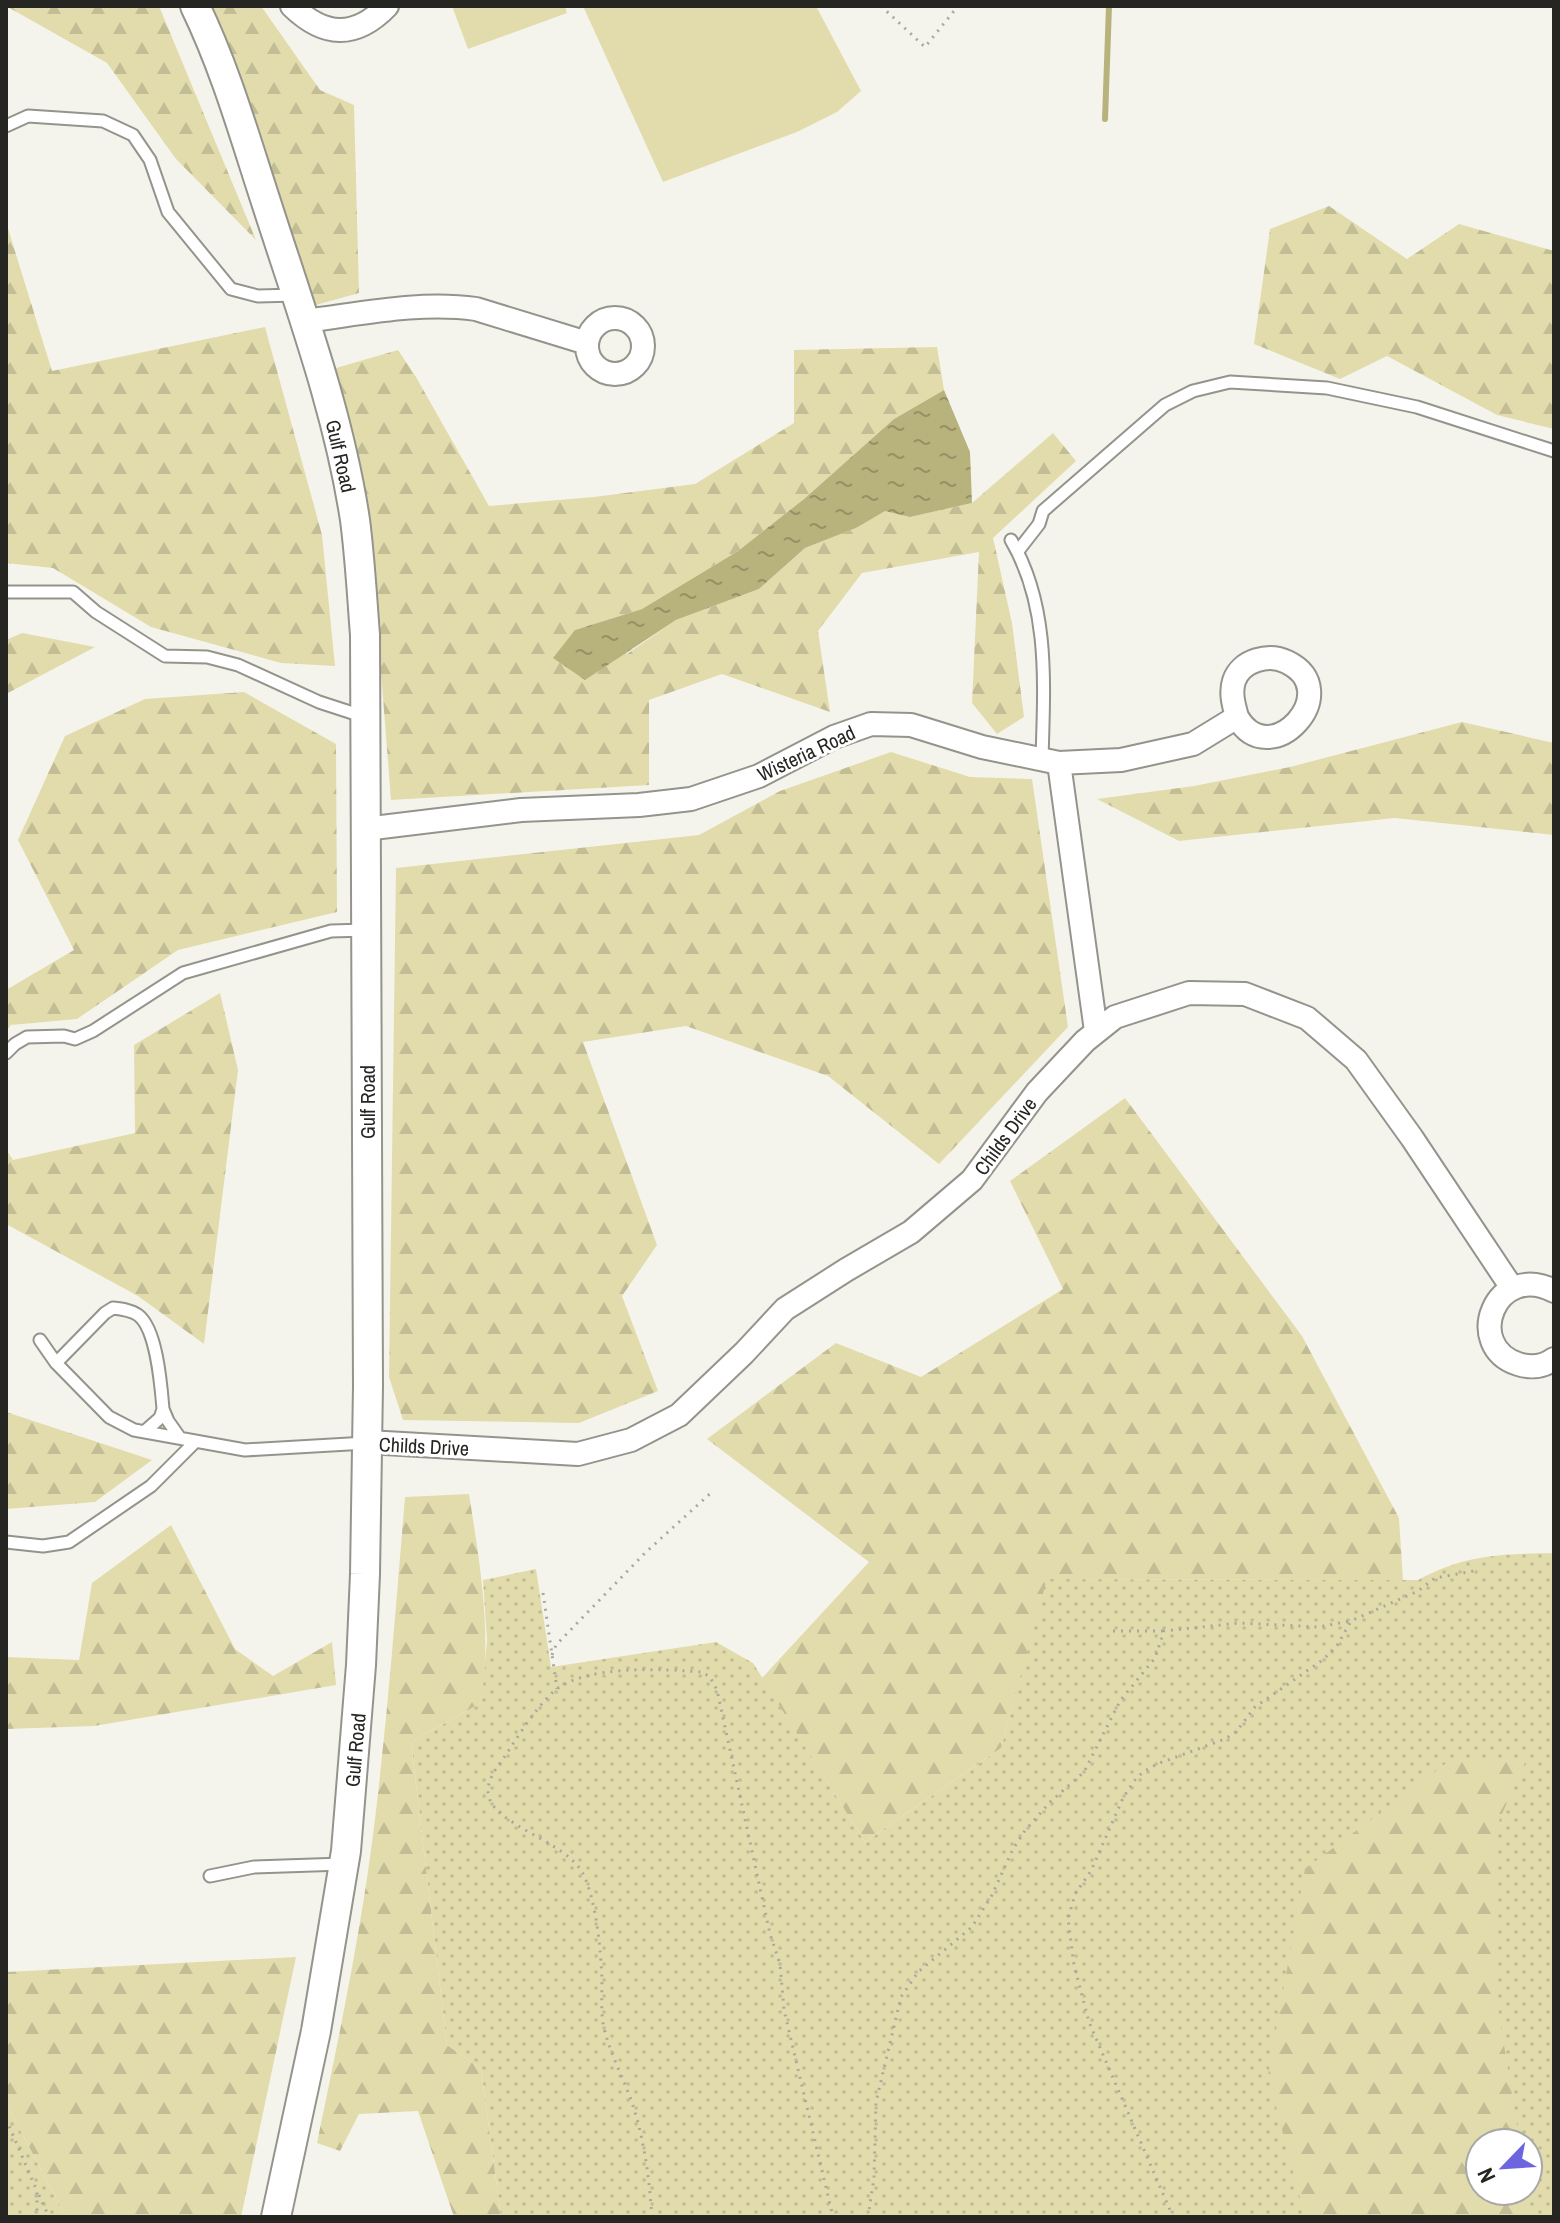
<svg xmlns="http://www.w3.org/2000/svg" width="1560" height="2223" font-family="'Archivo Narrow',sans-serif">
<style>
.grass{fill:url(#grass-dots);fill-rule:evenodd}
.forest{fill:url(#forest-firs)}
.pitch{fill:#e2dcac}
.water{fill:url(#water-ripples)}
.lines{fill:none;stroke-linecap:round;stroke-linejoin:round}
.stream{stroke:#b8b27c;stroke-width:6}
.service-casing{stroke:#94938c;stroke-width:15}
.minor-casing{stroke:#94938c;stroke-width:26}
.tertiary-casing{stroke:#94938c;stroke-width:32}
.path{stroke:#a8a7a1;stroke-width:3;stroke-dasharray:2 6;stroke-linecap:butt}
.service{stroke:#fff;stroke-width:11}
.minor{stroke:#fff;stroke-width:22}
.tertiary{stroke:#fff;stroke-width:28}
.labels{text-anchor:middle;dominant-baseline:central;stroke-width:6;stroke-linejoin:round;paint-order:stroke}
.street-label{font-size:20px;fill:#252522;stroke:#fff}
</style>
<defs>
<pattern id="grass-dots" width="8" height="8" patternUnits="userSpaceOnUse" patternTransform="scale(2)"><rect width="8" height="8" fill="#e2dcac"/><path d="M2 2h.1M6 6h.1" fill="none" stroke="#c2bd94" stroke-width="1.8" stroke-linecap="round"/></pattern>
<pattern id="forest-firs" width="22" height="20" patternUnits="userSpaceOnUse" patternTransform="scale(2)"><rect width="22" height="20" fill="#e2dcac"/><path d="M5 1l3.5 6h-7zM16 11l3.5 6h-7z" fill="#c2bd94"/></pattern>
<pattern id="water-ripples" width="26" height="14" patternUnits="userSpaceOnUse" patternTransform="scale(2)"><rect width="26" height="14" fill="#b8b27c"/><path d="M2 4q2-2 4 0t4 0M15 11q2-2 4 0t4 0" fill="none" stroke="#959165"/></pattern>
</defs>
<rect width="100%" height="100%" fill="#f5f4ec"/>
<!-- grass -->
<path class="grass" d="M1554,1553V2217H501L481,2069L447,2045L411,1742L481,1703L487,1640L483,1580L536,1569L551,1667L716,1642L753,1663L865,1842L1001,1748L1046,1579L1418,1580C1465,1554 1502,1554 1554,1553ZM1480,2143H1528V2191H1480Z
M6,2103L66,2217H6Z"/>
<!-- forest -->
<path class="forest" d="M6,6H159L256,240L176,159L107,63Z
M212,6H261L320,90L354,105L359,293L316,305L263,146Z
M1329,206L1407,259L1459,224L1554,251V429L1497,415L1387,356L1340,379L1254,344L1270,229Z
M6,222L52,371L265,327L322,535L335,666L281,663L151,627L53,568L6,563Z
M937,347L944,390L894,419L804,499L738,551L642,609L575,630L627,654L676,620L759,589L805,548L856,528L885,510L910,517L972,503L1053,433L1076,461L993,538L1012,623L1024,717L997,734L972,703L979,552L862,573L818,631L830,712L722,674L649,700V785L391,800L370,532L336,368L398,350L416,377L489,506L594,497L695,484L794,423V350Z
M22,633L95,647L6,694V640Z
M244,692L336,744L337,912L178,950L77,1019L11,1025L6,1031V990L74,950L18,840L65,736L145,699Z
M1462,722L1554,743V835L1395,818L1179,841L1097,799L1194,786L1290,767Z
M891,752L970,777L1032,779L1068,1027L939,1164L828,1076L686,1026L583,1042L657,1245L622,1296L658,1391L579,1423L403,1420L389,1377L396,868L699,835L780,791Z
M220,993L238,1070L204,1344L138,1296L6,1224V1149L13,1160L135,1133L134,1045Z
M1125,1098L1302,1336L1399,1518L1403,1580L1047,1579L1001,1748L865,1842L762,1678L869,1562L707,1439L836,1343L921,1377L1063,1289L1010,1181Z
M6,1412L152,1460L95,1502L6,1509Z
M469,1494C480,1564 492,1632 481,1703L411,1742L447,2045L481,2069L501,2217H454L418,2111L359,2114L340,2151L317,2143C339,2036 362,1928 375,1819C388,1712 396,1605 405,1497Z
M171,1525L235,1649L273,1676L332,1642L336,1685L94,1726L6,1729V1657L79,1660L92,1583Z
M1452,1759L1526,1760L1494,1832V1984L1520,2143H1480V2191H1528L1532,2217H1305L1268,2075L1305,1869Z
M296,1957L241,2217H66L6,2103V1972Z"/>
<!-- pitch -->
<path class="pitch" d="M452,6H565L567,13L468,49Z
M583,6H816L861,91L837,112L797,132L663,182Z"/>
<!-- water -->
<path class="water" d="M944,390L970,452L972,503L910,517L885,511L856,528L805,548L759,589L676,620L585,680L553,658L575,630L642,609L738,551L804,499L894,419Z"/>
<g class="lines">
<!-- stream -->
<path class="stream" d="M1105,119L1109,6"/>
<!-- service casing -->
<g class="service-casing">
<path id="service" d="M6,126L28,116L103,121L133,135L150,160L168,212L231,289L258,296L296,295
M1011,540C1050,606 1044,685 1042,759
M1018,551L1039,524L1043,511L1165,405L1193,391L1230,382L1327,388L1417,407L1554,451
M6,592H73L96,612L165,656L207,657L238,665L319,702L365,717
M6,1053L15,1044L27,1037L64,1036L75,1039L93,1031L183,973L331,931L366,930
M40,1340L56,1363L109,1417L134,1430L245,1450L366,1443
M56,1363L105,1313L113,1308C122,1309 131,1310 138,1315C157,1329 161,1386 163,1409L160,1418L144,1432
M163,1409L168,1421L180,1438
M6,1542L43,1546L69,1542L151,1486L196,1441
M210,1876L254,1867L343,1864"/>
</g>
<!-- minor casing -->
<g class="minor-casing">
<path id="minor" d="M292,6C324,37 355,39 387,6
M587 346a28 28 0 1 1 56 0a28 28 0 1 1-56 0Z
M304,321C361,314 419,301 476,309L587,343
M1059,763L1096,1031
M365,829L521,810L639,805L691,799L759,776L834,737L871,724L911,725L982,747L1059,763L1121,760L1193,744L1237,717C1270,775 1347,691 1287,662C1269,653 1241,660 1234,681C1230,693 1234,706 1237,717
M1554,1291C1495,1261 1463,1346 1518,1364C1530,1368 1543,1367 1554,1359
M367,1442L578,1454L631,1440L679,1415L744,1353L785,1309L846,1270L911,1232L972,1180L1037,1092L1085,1041L1115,1017L1189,993L1245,994L1307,1018L1356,1060L1412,1138L1512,1288"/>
</g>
<!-- tertiary casing -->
<g class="tertiary-casing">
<path id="tertiary" d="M195,6C226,70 245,138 267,205C300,308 339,413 355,520C360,558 362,597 365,635L368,1386L365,1574L361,1665L346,1851L316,2031L276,2217"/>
</g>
<!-- path -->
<path class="path" d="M881,6L925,47L958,6
M543,1593L557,1689
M1113,1631H1164
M552,1655L556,1645L645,1553L713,1491
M6,2119L37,2191V2217
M39,2195L49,2217
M652,2217C649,2176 644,2136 630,2097C621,2073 608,2049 603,2023C601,2009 602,1994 602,1980C601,1951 596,1897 582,1872C564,1841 496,1825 489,1797C486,1788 490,1781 493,1773C511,1749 530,1714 552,1693C582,1664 662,1669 702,1672L710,1677L717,1690L770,1934L780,1964L784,2010L833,2217
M868,2217L874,2178L876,2102L901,1997L918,1972L972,1927L992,1895L1013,1849L1024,1832L1050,1802L1084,1772L1120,1701L1155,1658L1164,1631L1239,1623L1318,1627L1351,1621
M1173,2217L1089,2022L1074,1965L1068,1919L1075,1894L1091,1871L1123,1798L1134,1781L1143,1772L1157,1764L1225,1739L1236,1732L1255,1707L1324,1659L1338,1644L1351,1621L1418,1591L1435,1578L1479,1570"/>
<!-- service -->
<use href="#service" class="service"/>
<!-- minor -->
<use href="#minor" class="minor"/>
<!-- tertiary -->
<use href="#tertiary" class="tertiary"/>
</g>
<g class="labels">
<!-- street labels -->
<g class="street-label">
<text transform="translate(341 456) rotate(77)">Gulf Road</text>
<text transform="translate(806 753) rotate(-25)">Wisteria Road</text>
<text transform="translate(367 1102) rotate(-90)">Gulf Road</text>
<text transform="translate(1005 1136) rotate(-54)">Childs Drive</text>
<text transform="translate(424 1446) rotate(3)">Childs Drive</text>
<text transform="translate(355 1750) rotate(-85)">Gulf Road</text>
</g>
</g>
<!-- border -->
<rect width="1560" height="2223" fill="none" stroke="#252522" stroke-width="16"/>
<!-- north arrow -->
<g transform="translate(1504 2167) rotate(245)"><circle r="38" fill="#ffffff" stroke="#a8a8a7" stroke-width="2"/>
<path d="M0-6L14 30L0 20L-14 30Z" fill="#6d65df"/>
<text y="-12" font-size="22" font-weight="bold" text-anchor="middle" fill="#252522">N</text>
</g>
</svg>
